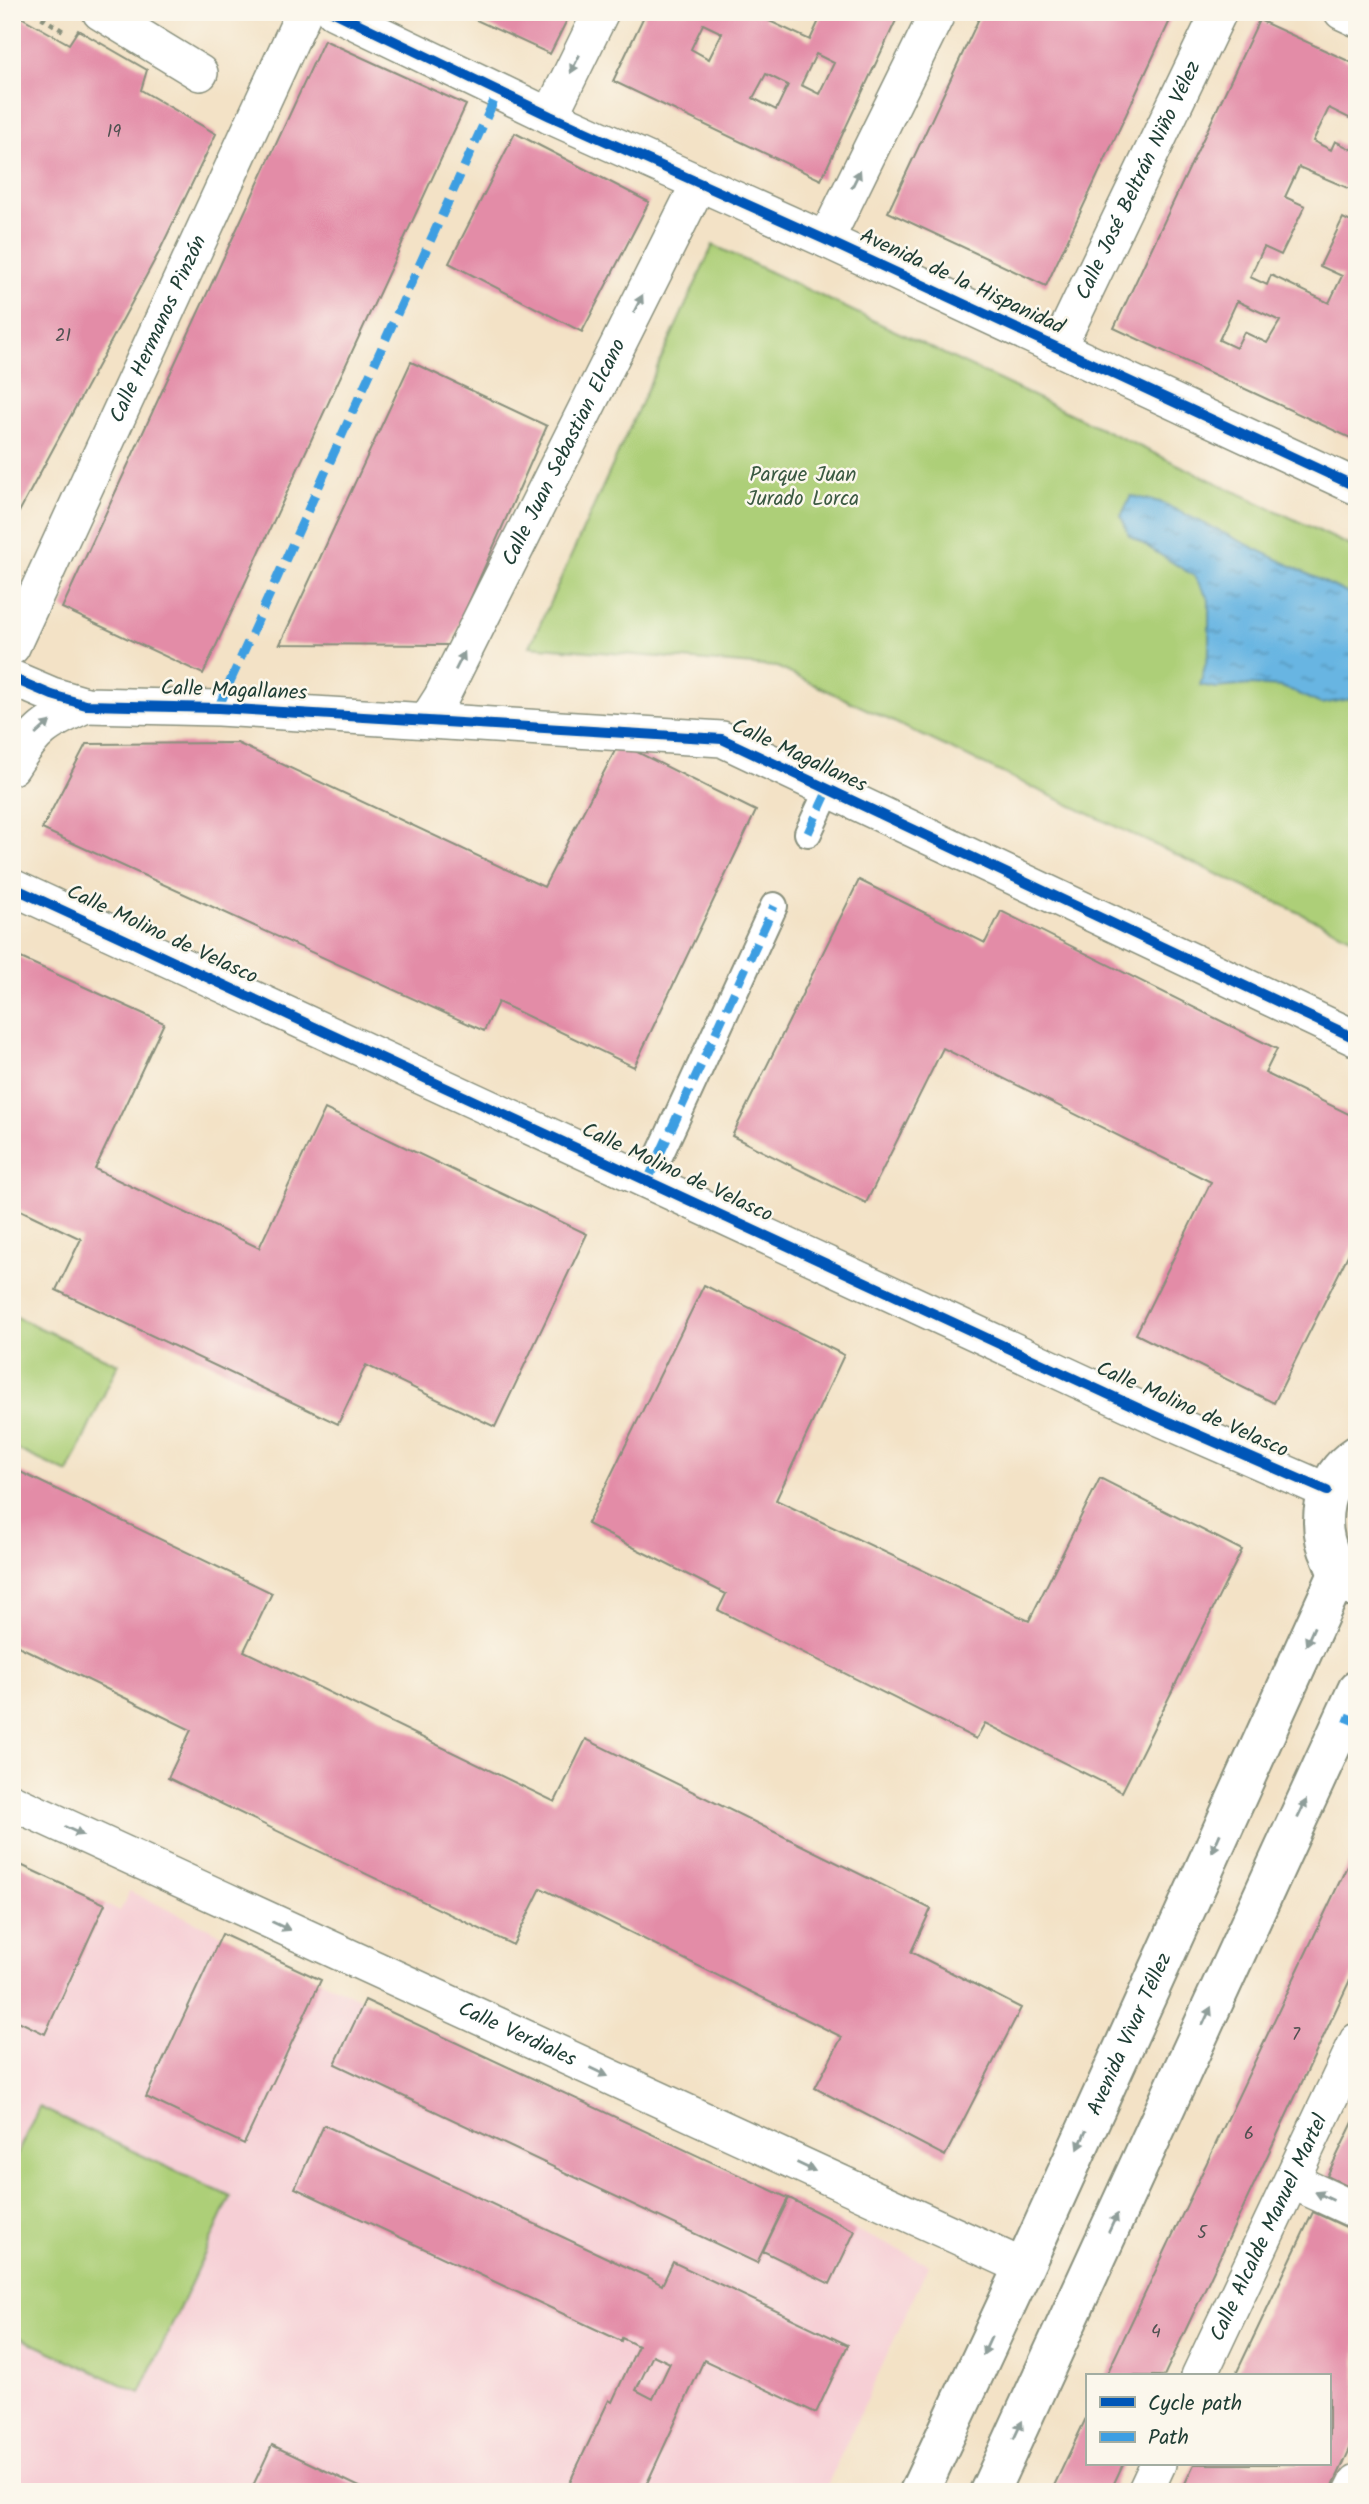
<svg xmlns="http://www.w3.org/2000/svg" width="1369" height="2504" font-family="Kalam,sans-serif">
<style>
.built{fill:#f6cfd5}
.green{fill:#adcf78;stroke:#668656;stroke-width:2}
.water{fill:url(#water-ripples);stroke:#44798b;stroke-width:2}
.building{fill:#e38ca7;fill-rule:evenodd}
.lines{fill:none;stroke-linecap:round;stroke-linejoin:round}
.pedestrian-casing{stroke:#89907d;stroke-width:30}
.minor-casing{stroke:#89907d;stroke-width:38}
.tertiary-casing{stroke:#89907d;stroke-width:42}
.path{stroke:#89907d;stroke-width:4.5;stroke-dasharray:5 5;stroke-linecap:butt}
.pedestrian{stroke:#fff;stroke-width:26}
.minor{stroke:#fff;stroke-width:35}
.tertiary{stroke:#fff;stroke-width:38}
.quiet{stroke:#3c9ee2;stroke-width:9;stroke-dasharray:18 9;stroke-linecap:butt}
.cycleway-casing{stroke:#fbf7ec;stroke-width:15}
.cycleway{stroke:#0057b8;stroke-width:10}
.oneway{fill:#8f9e9a}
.labels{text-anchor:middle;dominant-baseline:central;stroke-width:5;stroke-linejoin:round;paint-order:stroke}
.number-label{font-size:18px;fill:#505151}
.street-label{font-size:21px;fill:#1f3d34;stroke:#fbf7ec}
.park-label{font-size:21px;fill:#3b5a42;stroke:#fbf7ec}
</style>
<defs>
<pattern id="water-ripples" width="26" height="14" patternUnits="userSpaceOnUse" patternTransform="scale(1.75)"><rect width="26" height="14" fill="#68b5e2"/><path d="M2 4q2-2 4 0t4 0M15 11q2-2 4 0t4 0" fill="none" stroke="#5594b8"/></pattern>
</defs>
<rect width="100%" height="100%" fill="#fbf7ec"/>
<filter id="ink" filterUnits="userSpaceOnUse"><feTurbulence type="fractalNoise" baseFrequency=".0143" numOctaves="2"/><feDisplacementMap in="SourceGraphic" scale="14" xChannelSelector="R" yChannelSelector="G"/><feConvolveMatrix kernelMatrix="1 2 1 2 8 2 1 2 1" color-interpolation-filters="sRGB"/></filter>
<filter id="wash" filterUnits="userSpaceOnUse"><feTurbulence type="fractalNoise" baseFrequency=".00686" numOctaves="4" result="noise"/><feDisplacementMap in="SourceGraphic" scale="28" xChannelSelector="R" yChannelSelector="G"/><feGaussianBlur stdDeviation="1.57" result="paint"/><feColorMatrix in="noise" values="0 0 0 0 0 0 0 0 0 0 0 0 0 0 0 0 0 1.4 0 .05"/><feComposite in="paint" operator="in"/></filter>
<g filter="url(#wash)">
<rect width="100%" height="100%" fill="#f3e2c6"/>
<!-- built -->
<path class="built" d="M12,1861L120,1911L129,1891L929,2264L824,2492H12Z"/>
<!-- green -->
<path class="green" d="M713,245L1357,549V940L777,667L530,646Z
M12,1315L118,1364L68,1473L12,1447Z
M39,2107L231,2197L140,2393L12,2334V2165Z"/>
<!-- water -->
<path class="water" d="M1131,496L1160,502L1357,598V698L1321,704L1282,687L1250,685L1216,688L1200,685L1209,651V600L1194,576L1129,535L1121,516Z"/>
<g id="blocks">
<!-- building -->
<path class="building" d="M12,12L69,44L78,30L147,70L141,90L216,134L158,254L12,525V159L21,136L12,130Z
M459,12H571L550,54Z
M646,12H762L767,15L765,19L810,40L823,12H900L821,180L613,81ZM703,24L722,33L709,59L691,49ZM816,54L834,63L819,94L801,85ZM766,74L788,85L776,110L753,98Z
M982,12H1174L1046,286L888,212Z
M1259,20L1357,65V122L1329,108L1313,141L1331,150L1335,141L1357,152V192L1299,167L1285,197L1305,206L1281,255L1264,247L1250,277L1267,285L1271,275L1329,303L1342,276L1320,266L1343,218L1357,225V441L1114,328ZM1237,301L1280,321L1267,343L1244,332L1236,348L1219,340Z
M324,40L466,105L203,674L62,608Z
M515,133L649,202L582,332L449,263Z
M411,362L547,426L450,645L280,644Z
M237,743L544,887L619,743L756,811L634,1067L498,1002L484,1031L42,829L86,744Z
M859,880L985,943L1001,911L1277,1049L1265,1073L1357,1118V1237L1274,1403L1136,1334L1211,1182L943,1048L866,1203L732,1136Z
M12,954L164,1023L95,1169L259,1248L325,1109L587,1234L495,1427L366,1365L338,1424L56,1290L81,1239L12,1206Z
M704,1285L844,1355L776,1500L1029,1621L1100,1478L1242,1550L1122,1792L985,1723L976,1739L718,1610L726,1594L587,1524Z
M12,1468L272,1593L244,1651L555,1802L586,1739L931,1909L911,1952L1021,2008L945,2156L815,2088L842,2037L541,1888L513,1945L168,1778L191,1730L12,1643Z
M1357,1845V1965L1164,2376H1106Z
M12,1861L105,1904L45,2034L12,2018Z
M222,1934L321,1980L244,2144L146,2097Z
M365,2000L788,2198L757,2263L335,2064Z
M1357,2114V2191L1327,2176Z
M324,2125L650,2278L662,2285L673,2262L848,2345L816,2413L704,2360L643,2492H565L609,2400L612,2402L638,2346L622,2338L621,2341L295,2188ZM653,2355L670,2363L653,2399L636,2390Z
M789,2198L855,2231L830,2284L763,2251Z
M1313,2212L1357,2232L1356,2436L1330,2492H1181L1194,2464H1329V2376H1235Z
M1087,2416V2464H1123L1110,2492H1051Z
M272,2445L370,2492H250Z"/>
</g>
</g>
<g filter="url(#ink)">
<use href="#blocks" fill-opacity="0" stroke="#89907d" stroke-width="2"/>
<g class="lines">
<!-- pedestrian casing -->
<g class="pedestrian-casing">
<path id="pedestrian" d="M808,833L828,790
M648,1180L774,906"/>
</g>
<!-- minor casing -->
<g class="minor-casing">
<g id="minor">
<path d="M100,12L200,73"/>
<path d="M334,12L550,116L826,240L1357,487"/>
<path d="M1342,12L1357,19"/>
<path d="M550,116L601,12"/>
<path d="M826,240L938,12"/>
<path id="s1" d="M1058,348L1219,12"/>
<path id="s2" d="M12,647L304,12"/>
<path d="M12,678L52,695L86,705L218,708L722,739L1357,1039"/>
<path id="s3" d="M427,720L441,698L699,183"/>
<path d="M12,767C36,729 46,723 86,705"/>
<path d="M12,887L1153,1415L1327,1491"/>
<path id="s4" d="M12,1802L1024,2267"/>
<path d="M1292,2181L1357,2211"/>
<path id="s5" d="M1199,2376L1357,2041"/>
<path d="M1145,2492L1158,2464"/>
<path d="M1352,2492L1357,2482"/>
</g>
</g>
<!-- tertiary casing -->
<g class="tertiary-casing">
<g id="tertiary">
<path d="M1357,1455C1322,1478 1315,1524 1332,1559C1334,1564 1336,1571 1339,1574C1344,1580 1351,1584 1357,1589"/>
<path id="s6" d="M919,2492L1024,2267L1338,1574"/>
<path d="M989,2492L1357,1690"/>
</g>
</g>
<!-- path -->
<path class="path" d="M33,12L65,32"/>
<!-- pedestrian -->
<use href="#pedestrian" class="pedestrian"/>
<!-- minor -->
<use href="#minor" class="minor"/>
<!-- tertiary -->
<use href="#tertiary" class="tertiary"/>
<!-- quiet -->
<path class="quiet" d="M218,708L498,92
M808,833L828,790
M648,1180L774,906
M1345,1717L1357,1722"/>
<!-- cycleway casing -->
<g class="cycleway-casing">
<path id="cycleway" d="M334,12L550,116L826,240L1357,487
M12,678L52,695L86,705L218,708L722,739L1357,1039
M12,887L1153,1415L1327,1491"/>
</g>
<!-- cycleway -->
<use href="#cycleway" class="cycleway"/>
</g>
<!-- one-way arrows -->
<defs><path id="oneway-solid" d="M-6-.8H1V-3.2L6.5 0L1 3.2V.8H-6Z" transform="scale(1.75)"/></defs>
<g class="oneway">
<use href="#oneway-solid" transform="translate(575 64) rotate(116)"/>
<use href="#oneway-solid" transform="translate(856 179) rotate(-64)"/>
<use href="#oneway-solid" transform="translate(638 304) rotate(-63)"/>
<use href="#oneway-solid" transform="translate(460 661) rotate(-63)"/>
<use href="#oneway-solid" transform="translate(43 728) rotate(-42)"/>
<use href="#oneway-solid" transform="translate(1310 1636) rotate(114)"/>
<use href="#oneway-solid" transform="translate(1302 1809) rotate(-65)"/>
<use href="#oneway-solid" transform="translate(74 1831) rotate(25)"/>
<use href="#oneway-solid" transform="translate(1216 1843) rotate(114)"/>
<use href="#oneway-solid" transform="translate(281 1926) rotate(25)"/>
<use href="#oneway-solid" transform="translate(1207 2016) rotate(-65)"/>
<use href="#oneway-solid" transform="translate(599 2072) rotate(25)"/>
<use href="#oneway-solid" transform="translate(1082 2140) rotate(114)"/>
<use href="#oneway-solid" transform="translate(806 2167) rotate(25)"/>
<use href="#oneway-solid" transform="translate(1324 2196) rotate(-155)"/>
<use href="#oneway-solid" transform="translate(1113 2223) rotate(-65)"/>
<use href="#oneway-solid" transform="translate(987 2346) rotate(115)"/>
<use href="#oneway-solid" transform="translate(1018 2430) rotate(-65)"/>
</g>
</g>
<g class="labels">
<!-- number labels -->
<g class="number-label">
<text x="114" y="132">19</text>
<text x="63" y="336">21</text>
<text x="1296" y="2035">7</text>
<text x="1249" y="2134">6</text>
<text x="1202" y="2233">5</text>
<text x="1156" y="2332">4</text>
</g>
<!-- street labels -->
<g class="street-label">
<text stroke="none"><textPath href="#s1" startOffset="186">Calle José Beltrán Niño Vélez</textPath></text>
<text transform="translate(962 282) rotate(25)">Avenida de la Hispanidad</text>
<text stroke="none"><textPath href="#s2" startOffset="350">Calle Hermanos Pinzón</textPath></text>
<text stroke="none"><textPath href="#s3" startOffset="301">Calle Juan Sebastian Elcano</textPath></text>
<text transform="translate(234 691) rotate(2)">Calle Magallanes</text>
<text transform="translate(799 756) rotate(25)">Calle Magallanes</text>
<text transform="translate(162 935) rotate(25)">Calle Molino de Velasco</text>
<text transform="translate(677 1173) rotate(25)">Calle Molino de Velasco</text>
<text transform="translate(1192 1410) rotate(24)">Calle Molino de Velasco</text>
<text stroke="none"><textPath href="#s6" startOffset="504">Avenida Vivar Téllez</textPath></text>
<text stroke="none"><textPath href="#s4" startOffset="556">Calle Verdiales</textPath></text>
<text stroke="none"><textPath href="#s5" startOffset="164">Calle Alcalde Manuel Martel</textPath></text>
</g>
<!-- park labels -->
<g class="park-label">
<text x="803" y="475">Parque Juan<tspan x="803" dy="24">Jurado Lorca</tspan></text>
</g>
</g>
<!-- margin -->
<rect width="1369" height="2504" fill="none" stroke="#fbf7ec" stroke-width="42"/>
<!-- legend -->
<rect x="1086" y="2374" width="245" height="91" fill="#fbf7ec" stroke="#a3ada2" stroke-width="2"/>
<rect x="1100" y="2397" width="35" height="10" fill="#0057b8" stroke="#a3ada2" stroke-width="2"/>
<text x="1148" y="2410" font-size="21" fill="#1f3d34">Cycle path</text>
<rect x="1100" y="2432" width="35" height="10" fill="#3c9ee2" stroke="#a3ada2" stroke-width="2"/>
<text x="1148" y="2444" font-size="21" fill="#1f3d34">Path</text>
</svg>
